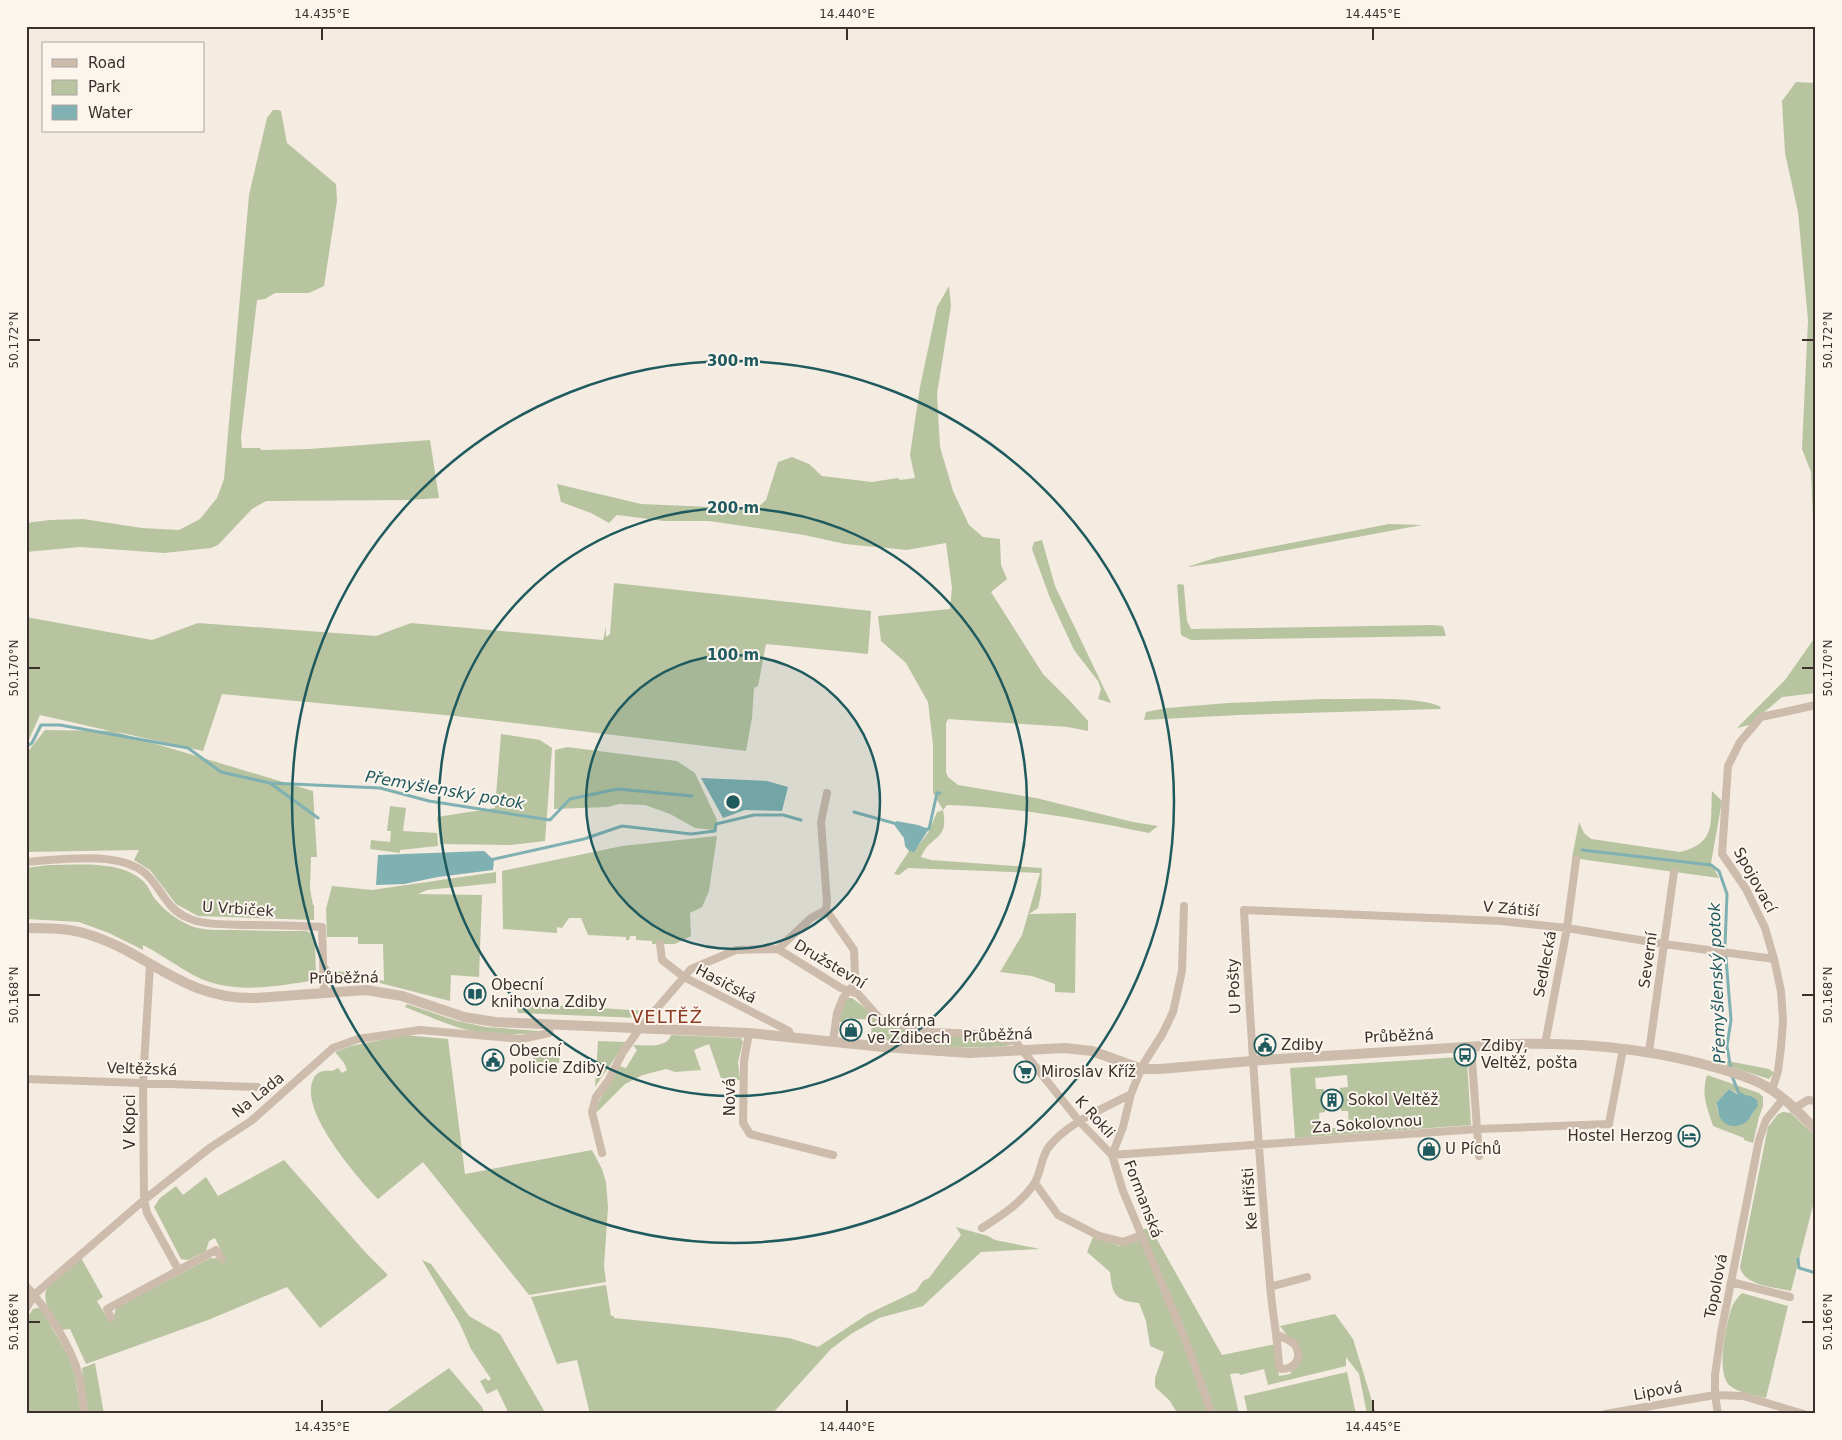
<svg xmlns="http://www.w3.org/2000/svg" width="1842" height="1440" font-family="'DejaVu Sans',sans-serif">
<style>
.green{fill:#b8c4a0;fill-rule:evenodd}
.water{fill:#7fb0b2}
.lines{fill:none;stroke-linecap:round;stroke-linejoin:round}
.stream{stroke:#7fb0b2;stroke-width:3}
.minor{stroke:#cdbbac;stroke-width:8}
.tertiary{stroke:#cdbbac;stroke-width:10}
.ticks{fill:none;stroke:#3b302b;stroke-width:2}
.ring{fill:none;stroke:#1f5a5e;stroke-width:2.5}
.labels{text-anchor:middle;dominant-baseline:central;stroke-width:4;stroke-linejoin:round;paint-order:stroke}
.street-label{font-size:15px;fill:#3b302b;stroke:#fbf5ee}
.poi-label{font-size:15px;fill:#3b302b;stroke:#fbf5ee;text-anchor:start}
.water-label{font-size:16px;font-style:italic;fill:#1f5a5e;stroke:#fbf5ee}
.quarter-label{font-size:18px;letter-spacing:1px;fill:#8c3b22;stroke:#fbf5ee}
.centre{fill:#1f5a5e;stroke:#fbf5ee;stroke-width:2.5}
.ring-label{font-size:15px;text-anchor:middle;font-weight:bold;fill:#1f5a5e;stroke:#fbf5ee;stroke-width:4;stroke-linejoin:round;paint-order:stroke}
.neatline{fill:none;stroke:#3b302b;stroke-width:2}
.ticks-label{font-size:12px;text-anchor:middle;fill:#3b302b}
</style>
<rect width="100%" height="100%" fill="#f4ebe1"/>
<!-- green -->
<path class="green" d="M1796,82L1816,83V598L1811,472L1802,449L1808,320L1798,212L1785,153L1782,101Z
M273,110H278L281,111L287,143L336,184L337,201L324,286L309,293H275L265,299L257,300L241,437L242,448H260L261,450L309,449L430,440L439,498L409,500L266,501L252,509L218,545L211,548L164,553L80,547L26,552V523L50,520L83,519L142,528L179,530L200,519L217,498L224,479L249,195L267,118Z
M949,286L951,306L937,394L940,447L953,491L969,525L983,537L1000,539L1001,565L1007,579L991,592L1043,674L1071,702L1088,721V731L1068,727L948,719L946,723V772L948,777L958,785L1036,798L1133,822L1158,826L1149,833C1082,819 1015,807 947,805L943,810C949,842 931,834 921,857L931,860L1042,868L1041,894L1038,908L1029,914L1076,913L1075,993L1055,992V984L1032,976L1000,972L1022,935L1040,873L908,868L899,875L894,874L909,851H914L928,833L937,812L943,810L933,793V745L928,702L906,663L881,641L878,616L950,609L952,588L946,543L907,550L845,544L804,535L709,521H664L617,515L609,523L591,513L561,502L557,484L641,504L756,509L766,500L778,462L792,457L809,464L822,476L872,482L898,478L900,480L915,478L910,455L920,387L937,307Z
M1389,524L1422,525L1217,563L1187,567L1218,557Z
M1042,540L1055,586L1111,703L1098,699L1101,689L1098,681L1074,650L1050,598L1032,549L1034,542Z
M614,583L871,611L868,654L766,644L758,686L754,688L752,718L746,751L455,716L222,694L203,751L113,731L313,791L317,857H311L310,889L313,905H314V920L198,916L176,904L150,870L134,860L139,850L26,852V754L45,730L110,731L40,715L26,746V617L152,640L198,623L376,636L411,623L603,640L606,627V637L610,634Z
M1180,584L1184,585V588L1187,621L1191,629L1432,625L1443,626L1446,636L1191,640L1181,635L1177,585Z
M1816,636V693L1782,697L1749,725L1737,728L1785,680Z
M1324,699C1353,700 1417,695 1441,707L1440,709L1238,715L1144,720L1146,712L1167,708L1228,703Z
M501,734L540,740L552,748L545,841L511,845L440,844L437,817L495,808Z
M567,747L677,761L695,773L717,820L714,830L695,828L670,814L645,805L619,804L608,807L554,809L555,750Z
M1712,791L1722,801L1711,863L1719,878L1572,858L1579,822L1584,833L1591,839L1680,852C1717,843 1710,823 1712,791Z
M390,806L406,808L403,831L437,833L438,846L400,850V853L370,849L371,840L390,842L391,831H387Z
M717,836L709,891L702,907L690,913L691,936L675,944H652V941L636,940V936H630L629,940H626V937L588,935L581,918H569L562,928L557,927V933L503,929L502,871L622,846Z
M49,865C78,865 119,860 142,880C148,885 150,892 155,899C165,911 177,920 191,926C205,931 222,930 237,930C260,931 283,931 306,931L311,933L315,942L316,980C278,986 233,995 197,977C178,967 162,955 143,945V950L109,933L79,922L26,919V868Z
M496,872V883L427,890L418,894L482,895L479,977L451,975L450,1001L380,983L328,984L327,965L331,970L351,973L384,981L383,944H358V937H327L326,909L332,886L372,890Z
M848,998H852L887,1024L928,1035L965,1036L1000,1040L1013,1044C1006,1047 997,1046 990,1047C954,1049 906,1046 871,1037L872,1020L846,1018L845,1022H837L846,1000Z
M516,1003L648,1011L640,1018L518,1013Z
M407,1004L457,1021L486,1027L539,1031L537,1033C512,1035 485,1035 460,1028C441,1022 423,1014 405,1007Z
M404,1035L448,1039L465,1174L592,1150L602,1169L606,1182L608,1207L604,1266L606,1282L529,1295L423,1162L378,1199C357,1177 299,1111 313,1080C316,1071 324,1070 332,1071L338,1068L342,1073L347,1070L344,1063L335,1052L351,1046Z
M671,1035L741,1038L743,1042L738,1062L740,1080L721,1078L709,1044L694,1050L701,1070L675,1072L666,1069L643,1075L625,1084L596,1113L598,1103L619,1066L626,1068L637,1050L633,1045C645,1045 667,1049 671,1035Z
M598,1041L626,1042L595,1087Z
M534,1049L560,1050L559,1063L533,1062Z
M1460,1057V1062H1467L1471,1125L1295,1138L1290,1068ZM1347,1075L1348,1087L1340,1088L1341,1111H1348L1349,1127L1320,1129L1319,1113L1325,1112L1324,1089H1316L1315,1078Z
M1722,1060L1769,1069L1773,1072V1074L1769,1079L1722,1064Z
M1707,1075L1759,1093L1763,1097V1106L1759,1117L1753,1143L1744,1140V1138L1713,1126C1707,1106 1701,1096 1707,1075ZM1729,1089L1739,1094L1754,1111L1750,1118L1719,1115L1716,1103Z
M1783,1112L1791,1113L1816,1137V1194L1791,1291C1775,1287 1744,1286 1740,1267L1768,1127L1778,1114Z
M284,1160L366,1253L387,1274V1276L320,1328L287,1287L208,1320L86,1364L70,1329L61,1330C54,1318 39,1300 48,1287L81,1258L103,1297L97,1301L109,1321L114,1316L116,1308L210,1258L225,1259L215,1238L209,1241L206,1251L188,1260L181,1259L154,1207L160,1198L176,1186L183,1195L206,1177L218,1196Z
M956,1227L988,1236L995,1240L1040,1249L981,1252L923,1306L879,1318L851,1334L831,1349L772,1414H590L577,1360L557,1364L531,1297L606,1285L611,1316H614V1318L713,1328L789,1338L818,1347L868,1314L916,1291L923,1281L929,1278L961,1235Z
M1143,1229H1151L1222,1355L1276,1344L1275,1355L1279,1376L1290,1374L1295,1364L1296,1348L1280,1326L1335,1314L1353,1339L1376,1414H1367L1359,1374L1346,1357V1366L1268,1385L1264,1369L1240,1375L1239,1373L1230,1374L1239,1414H1178L1169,1400L1155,1387V1378L1164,1352L1150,1346L1146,1321L1139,1303C1115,1301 1112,1294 1110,1272L1087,1252L1093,1237L1120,1246L1138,1241Z
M422,1260L431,1264L469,1316L500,1334L546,1414H509L497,1389L487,1394L480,1381L486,1378L488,1381L491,1379L471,1349L460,1324Z
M1742,1293L1788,1306L1766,1398C1754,1395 1738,1393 1729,1385C1716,1372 1726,1326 1731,1309C1733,1303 1737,1298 1742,1293Z
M37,1308L41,1309L68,1355L75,1375L81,1414H26V1319L33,1309Z
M95,1363L104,1414H88L82,1368Z
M449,1368L482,1407L485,1414H383Z
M1347,1372L1356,1414H1248L1244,1396Z"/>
<!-- water -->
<path class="water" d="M701,778L767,781L788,787L782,811L745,810L723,818Z
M896,821L918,825L929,829L914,852L909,851L905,846L904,838L895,826Z
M484,851L494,860L493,870L438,877L404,884L376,885L378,855Z
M1729,1089L1737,1094L1751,1096L1757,1100L1758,1106C1754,1110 1752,1115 1749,1119C1741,1129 1724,1129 1719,1115C1718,1111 1718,1107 1716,1103Z"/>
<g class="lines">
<!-- stream -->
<path class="stream" d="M26,747L32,743L41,725H60L188,748L221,772L270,783L380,788L429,801L550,820L570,799L618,789L692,796
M270,783L318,818
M854,812L897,824
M927,829H929L937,793H940
M1582,850L1711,865L1719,871L1727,894L1725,946L1731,1020L1727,1046L1731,1070
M490,860L584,839L622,826L691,834L715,831L716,824L754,815H783L801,820
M1732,1076L1739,1094L1743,1095
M1798,1259L1799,1268L1816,1273"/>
<!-- minor -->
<path class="minor" d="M827,793L821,822L827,902L826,910L854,950L855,975L853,986L843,998L837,1013L833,1041
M26,862C59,860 118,850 145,873C160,886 166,908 186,917C204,926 229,924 249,925C274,925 298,926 322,927L324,992
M1184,906L1182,971L1173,1012L1163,1033L1144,1063L1137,1079L1131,1094L1123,1127L1112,1155L1123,1191L1185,1339L1212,1414
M660,944L662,960L684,977L789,1031L791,1037
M778,949L811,918L826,910
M150,965L143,1082L144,1200L147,1213L179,1271
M749,1033L744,1061L743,1123L750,1134L833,1155
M1545,1044L1567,928L1576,860
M1471,1046L1479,1156
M1649,1052L1674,872
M26,1079L257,1087
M1772,1090L1778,1071L1781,1047L1783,1021L1781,991L1774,959L1765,928L1746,889L1722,854L1728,766L1740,742L1761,717L1816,705
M1783,1099L1766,1120L1759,1140L1721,1333L1715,1375V1395L1743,1396L1804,1414
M1793,1109L1808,1100L1816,1101
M602,1153L592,1112L596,1097L608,1081L623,1052L640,1028L691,969L736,950L778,949L841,988L858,994L881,1020L931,1032L978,1034L1015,1041L1079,1121L1112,1155L1478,1129L1609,1124L1623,1049
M1035,1183L1058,1215L1099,1236L1123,1242L1142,1235
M982,1228C1001,1216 1021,1203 1034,1184C1041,1173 1041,1158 1048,1148C1068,1122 1103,1109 1131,1094
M1731,1282L1790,1297
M26,1286C46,1307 72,1348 79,1376C82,1388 83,1401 84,1414
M1270,1287L1307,1277
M26,1309L34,1295L144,1200L211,1147L251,1121L333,1048L358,1039L420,1030L521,1039L549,1033L550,1025
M111,1318L107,1309L216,1250L222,1259
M1278,1335C1283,1338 1291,1340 1295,1345C1303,1358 1295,1369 1281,1369L1279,1367C1278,1339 1272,1312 1270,1284C1259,1160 1251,1035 1244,910L1501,921L1567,928L1664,944L1774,959
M1605,1414L1715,1395L1718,1414"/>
<!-- tertiary -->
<path class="tertiary" d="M26,928C47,928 67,928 87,934C150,953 183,1000 256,998L366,990L402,996L464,1017L495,1022L749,1033L883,1047L969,1053L1065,1048L1092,1051L1142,1069H1160L1263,1060L1513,1044C1583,1042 1654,1049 1721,1069C1737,1074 1753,1078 1767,1087C1786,1098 1801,1115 1816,1130"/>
</g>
<!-- ticks -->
<path class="ticks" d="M322,28V40M847,28V40M1373,28V40M28,340H40M1802,340H1814M28,668H40M1802,668H1814M28,995H40M1802,995H1814M28,1322H40M1802,1322H1814M322,1400V1412M847,1400V1412M1373,1400V1412"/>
<!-- distance rings -->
<circle cx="733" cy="802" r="147" fill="#1f5a5e" fill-opacity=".12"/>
<g class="ring">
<circle cx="733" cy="802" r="147"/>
<circle cx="733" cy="802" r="294"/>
<circle cx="733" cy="802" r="441"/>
</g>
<!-- icons -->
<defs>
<g id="library-ring" transform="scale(1.125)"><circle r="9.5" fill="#fbf5ee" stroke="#1f5a5e" stroke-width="1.5"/><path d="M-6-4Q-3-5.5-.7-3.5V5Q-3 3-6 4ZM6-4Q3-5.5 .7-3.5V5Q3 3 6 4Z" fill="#1f5a5e"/></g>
<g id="shop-ring" transform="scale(1.125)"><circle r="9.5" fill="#fbf5ee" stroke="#1f5a5e" stroke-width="1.5"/><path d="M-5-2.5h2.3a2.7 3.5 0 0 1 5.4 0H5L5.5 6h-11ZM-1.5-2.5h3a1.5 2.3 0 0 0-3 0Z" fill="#1f5a5e"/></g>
<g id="civic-ring" transform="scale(1.125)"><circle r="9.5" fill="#fbf5ee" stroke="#1f5a5e" stroke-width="1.5"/><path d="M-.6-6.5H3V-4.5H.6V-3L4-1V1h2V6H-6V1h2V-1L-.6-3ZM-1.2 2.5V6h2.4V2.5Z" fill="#1f5a5e"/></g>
<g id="bus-ring" transform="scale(1.125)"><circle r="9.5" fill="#fbf5ee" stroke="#1f5a5e" stroke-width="1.5"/><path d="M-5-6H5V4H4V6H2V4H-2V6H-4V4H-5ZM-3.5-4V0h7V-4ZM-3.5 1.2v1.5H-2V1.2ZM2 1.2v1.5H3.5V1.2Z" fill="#1f5a5e"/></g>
<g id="supermarket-ring" transform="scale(1.125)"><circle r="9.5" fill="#fbf5ee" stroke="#1f5a5e" stroke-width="1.5"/><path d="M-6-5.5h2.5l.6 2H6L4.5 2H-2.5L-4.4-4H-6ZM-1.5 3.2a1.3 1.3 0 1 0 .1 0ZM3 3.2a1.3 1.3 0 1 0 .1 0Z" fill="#1f5a5e"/></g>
<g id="building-ring" transform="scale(1.125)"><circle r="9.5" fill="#fbf5ee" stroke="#1f5a5e" stroke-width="1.5"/><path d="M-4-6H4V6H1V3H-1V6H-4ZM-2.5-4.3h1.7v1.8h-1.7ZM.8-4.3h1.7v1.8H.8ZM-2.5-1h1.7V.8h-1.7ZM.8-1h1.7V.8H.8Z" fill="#1f5a5e"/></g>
<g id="hotel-ring" transform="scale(1.125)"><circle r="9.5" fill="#fbf5ee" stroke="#1f5a5e" stroke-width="1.5"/><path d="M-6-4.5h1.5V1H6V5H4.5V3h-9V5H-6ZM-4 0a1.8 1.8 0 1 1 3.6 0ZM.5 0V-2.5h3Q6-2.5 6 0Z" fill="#1f5a5e"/></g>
</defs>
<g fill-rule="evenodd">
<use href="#library-ring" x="475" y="994"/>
<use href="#shop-ring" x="851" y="1030"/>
<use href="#civic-ring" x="1265" y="1045"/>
<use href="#bus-ring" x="1465" y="1055"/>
<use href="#civic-ring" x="493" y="1060"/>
<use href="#supermarket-ring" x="1025" y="1072"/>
<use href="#building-ring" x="1332" y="1100"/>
<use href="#hotel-ring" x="1689" y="1136"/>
<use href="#shop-ring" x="1429" y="1149"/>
</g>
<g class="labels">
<!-- street labels -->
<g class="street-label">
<text transform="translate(1755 880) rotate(61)">Spojovací</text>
<text transform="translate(238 909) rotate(4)">U Vrbiček</text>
<text transform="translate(1511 909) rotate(5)">V Zátiší</text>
<text transform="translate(1648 960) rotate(-82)">Severní</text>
<text transform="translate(830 964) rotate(31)">Družstevní</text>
<text transform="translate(1545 964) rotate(-79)">Sedlecká</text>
<text transform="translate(344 978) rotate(-1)">Průběžná</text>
<text transform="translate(726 984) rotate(28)">Hasičská</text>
<text transform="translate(1234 986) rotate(-93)">U Pošty</text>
<text transform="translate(998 1035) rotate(-2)">Průběžná</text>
<text transform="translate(1399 1036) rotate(-3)">Průběžná</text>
<text transform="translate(142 1069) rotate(2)">Veltěžská</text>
<text transform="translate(258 1095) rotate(-39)">Na Lada</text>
<text transform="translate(730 1097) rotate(-90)">Nová</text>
<text transform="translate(1095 1117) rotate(48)">K Rokli</text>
<text transform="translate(130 1122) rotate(-90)">V Kopci</text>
<text transform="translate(1367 1124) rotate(-4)">Za Sokolovnou</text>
<text transform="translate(1143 1199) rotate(69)">Formanská</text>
<text transform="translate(1250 1199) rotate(-94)">Ke Hřišti</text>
<text transform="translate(1716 1286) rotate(-79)">Topolová</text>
<text transform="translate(1658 1391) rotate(-10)">Lipová</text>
</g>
<!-- poi labels -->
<g class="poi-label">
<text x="491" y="985">Obecní<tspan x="491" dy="17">knihovna Zdiby</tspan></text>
<text x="867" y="1021">Cukrárna<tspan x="867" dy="17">ve Zdibech</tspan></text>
<text x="1281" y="1045">Zdiby</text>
<text x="1481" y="1046">Zdiby,<tspan x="1481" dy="17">Veltěž, pošta</tspan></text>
<text x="509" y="1051">Obecní<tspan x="509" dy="17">policie Zdiby</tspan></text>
<text x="1041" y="1072">Miroslav Kříž</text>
<text x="1348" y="1100">Sokol Veltěž</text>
<text x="1673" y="1136" text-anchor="end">Hostel Herzog</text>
<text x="1445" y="1149">U Píchů</text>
</g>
<!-- water labels -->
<g class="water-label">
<text transform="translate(445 790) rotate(10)">Přemyšlenský potok</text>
<text transform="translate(1717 983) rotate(-92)">Přemyšlenský potok</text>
</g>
<!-- quarter labels -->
<g class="quarter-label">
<text x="667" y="1016">VELTĚŽ</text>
</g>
</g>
<circle cx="733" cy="802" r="8" class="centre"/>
<g class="ring-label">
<text x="733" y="366">300 m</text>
<text x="733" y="513">200 m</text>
<text x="733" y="660">100 m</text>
</g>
<!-- border -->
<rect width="1842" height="1440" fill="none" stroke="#fbf5ee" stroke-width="55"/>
<!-- legend -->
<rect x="42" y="42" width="162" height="90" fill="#fbf5ee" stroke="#aea6a0"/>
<rect x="52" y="59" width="25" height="8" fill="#cdbbac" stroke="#aea6a0"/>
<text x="88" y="68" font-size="15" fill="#3b302b">Road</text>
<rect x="52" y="80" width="25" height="15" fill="#b8c4a0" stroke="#aea6a0"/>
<text x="88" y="92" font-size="15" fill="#3b302b">Park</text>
<rect x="52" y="105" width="25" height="15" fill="#7fb0b2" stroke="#aea6a0"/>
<text x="88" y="118" font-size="15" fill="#3b302b">Water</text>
<rect x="28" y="28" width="1786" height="1384" class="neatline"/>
<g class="ticks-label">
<text x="322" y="18">14.435°E</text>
<text x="847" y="18">14.440°E</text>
<text x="1373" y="18">14.445°E</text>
<text transform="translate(14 340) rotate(-90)" y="4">50.172°N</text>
<text transform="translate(1828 340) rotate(-90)" y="4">50.172°N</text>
<text transform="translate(14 668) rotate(-90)" y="4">50.170°N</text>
<text transform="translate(1828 668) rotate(-90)" y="4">50.170°N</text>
<text transform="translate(14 995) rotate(-90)" y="4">50.168°N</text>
<text transform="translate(1828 995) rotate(-90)" y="4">50.168°N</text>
<text transform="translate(14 1322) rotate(-90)" y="4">50.166°N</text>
<text transform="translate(1828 1322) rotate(-90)" y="4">50.166°N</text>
<text x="322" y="1431">14.435°E</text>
<text x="847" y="1431">14.440°E</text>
<text x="1373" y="1431">14.445°E</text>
</g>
</svg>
